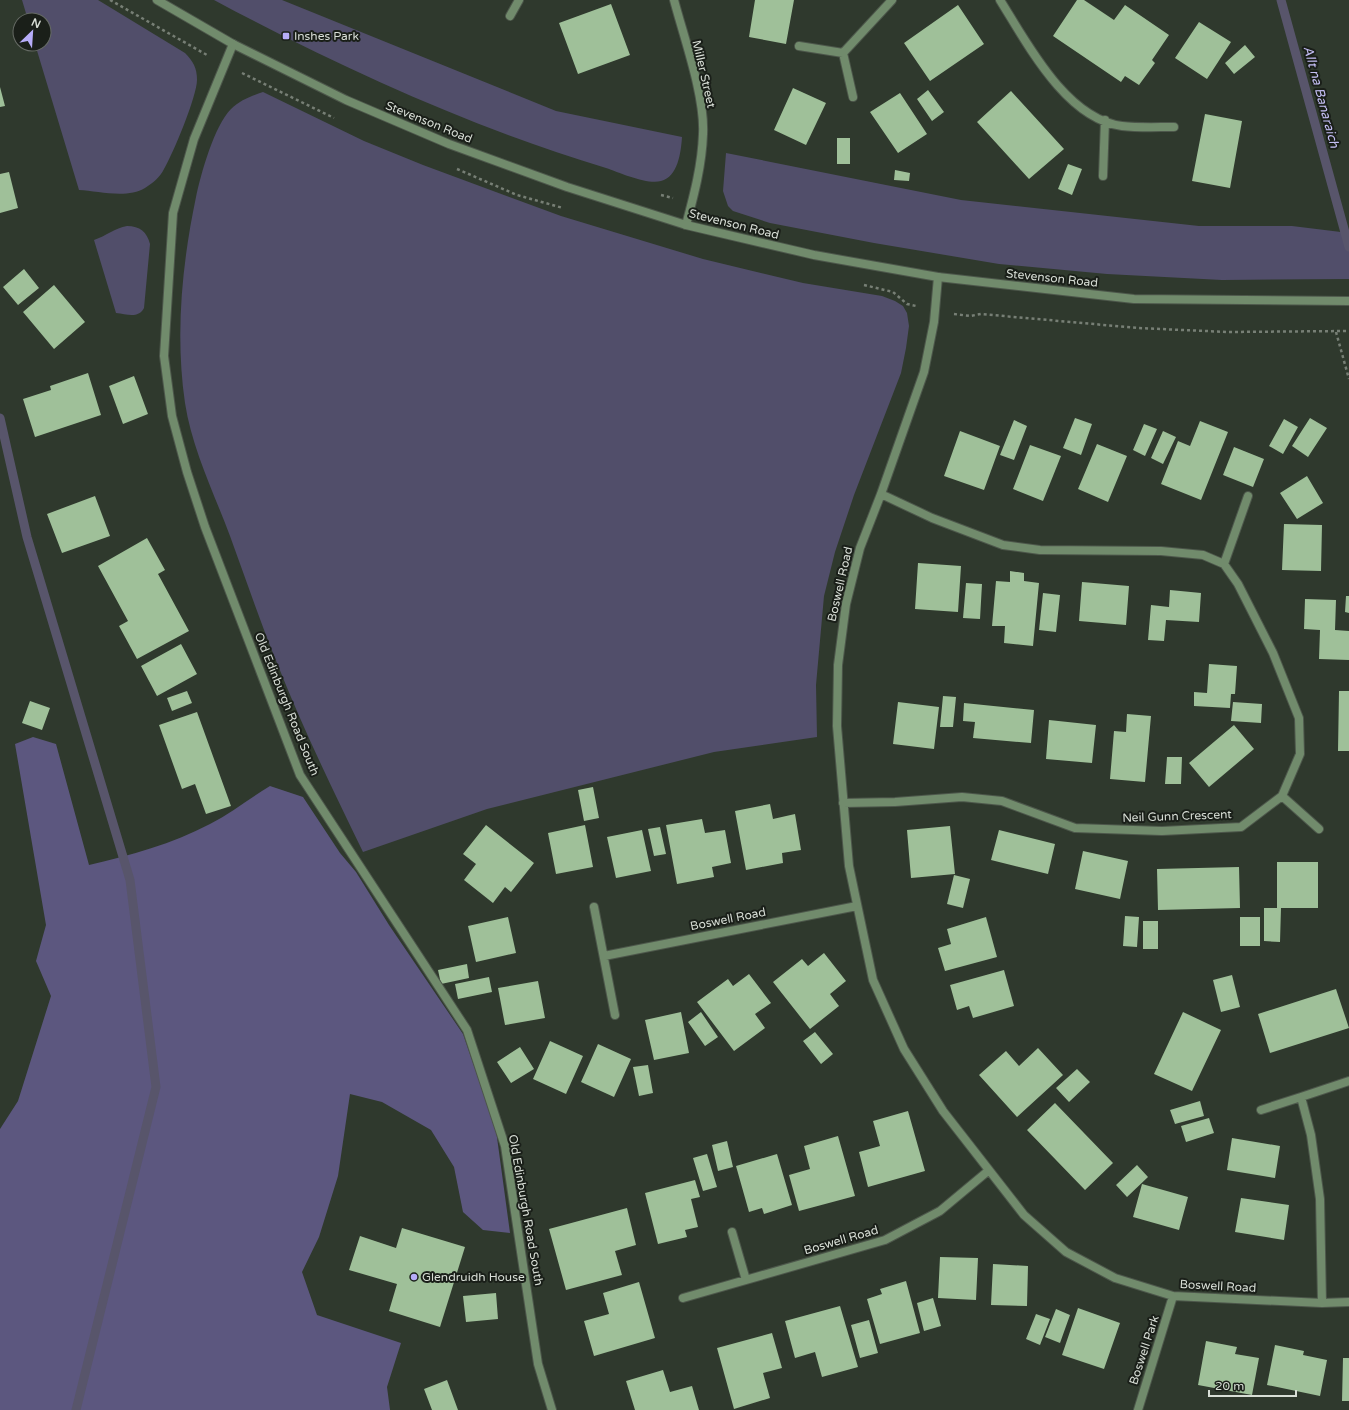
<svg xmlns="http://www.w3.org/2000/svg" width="1349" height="1410" font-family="'Varela Round',sans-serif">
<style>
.green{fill:#514e6a}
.forest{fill:#5c577f}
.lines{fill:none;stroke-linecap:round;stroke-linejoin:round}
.stream{stroke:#58556b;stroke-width:9}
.building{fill:#9fc099}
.minor-casing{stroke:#4d574b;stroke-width:10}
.tertiary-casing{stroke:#4d574b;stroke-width:10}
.path{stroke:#777f75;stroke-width:2.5;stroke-dasharray:3 3;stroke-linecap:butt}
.minor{stroke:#718b6c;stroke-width:8}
.tertiary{stroke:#718b6c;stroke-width:8}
.poi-dot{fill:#b6acf8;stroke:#1a1f19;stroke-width:1.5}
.labels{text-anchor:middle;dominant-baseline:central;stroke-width:4;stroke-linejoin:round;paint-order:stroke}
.poi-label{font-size:12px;fill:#d8ded6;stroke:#1a1f19;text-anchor:start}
.street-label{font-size:12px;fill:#d8ded6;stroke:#1a1f19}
.water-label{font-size:13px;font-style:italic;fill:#c4bef4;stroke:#1a1f19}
</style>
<rect width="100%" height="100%" fill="#2f392d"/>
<!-- green -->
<path class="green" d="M22,0H98L185,53C193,61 197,68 197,80C197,96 173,154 164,169C160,177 153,183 145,188C127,199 98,191 79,190L35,44H44V20H28Z
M214,0H282L556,111L682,137C681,152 678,177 661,181C648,185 620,173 606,168C470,127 339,67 214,0Z
M263,92L364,141L423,165L561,216L703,259L803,283L882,296L895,301L903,306L907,313L909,326L906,348L901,373L854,495L835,552L824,596L816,685L817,737L714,752L487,809L363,852C334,792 304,731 279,668C261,624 246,580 230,536C214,493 192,449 185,403C175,334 182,264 196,197C201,174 214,126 231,109C240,100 251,96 263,92Z
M726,153L961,200L1199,226H1292L1349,233V279L1222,280L1107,274L999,264L874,243L770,223L733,211L728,206L723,191Z
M127,226C140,226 147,232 150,244L144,308C138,319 127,314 116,313L94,240C106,236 115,228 127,226Z"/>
<!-- forest -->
<path class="forest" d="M33,737L56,744L89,865C131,855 172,844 210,824C231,813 250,798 270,786L303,797L340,853L356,872L389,925L463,1034L496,1130L510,1233L483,1230L463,1212L454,1167L431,1130L382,1102L350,1094L338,1176L319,1237L302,1272L317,1315L401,1343L387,1387L390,1410H0V1129L18,1101L51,996L36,961L46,925L15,744Z"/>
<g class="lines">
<!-- stream -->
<path class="stream" d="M1281,0L1349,247
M0,418L27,537L130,880L156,1087L76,1410"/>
</g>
<!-- building -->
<path class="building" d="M755,0H794L786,44L749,37Z
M1077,0H1084L1114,20L1125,5L1169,35L1152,60L1155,63L1139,85L1125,76L1121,82L1053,36Z
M611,4L630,55L578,74L559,23Z
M958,5L984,44L930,81L904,43Z
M1199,22L1231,42L1207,79L1175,58Z
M1245,45L1255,57L1234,74L1225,63Z
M0,87L5,106L0,107Z
M793,88L826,103L806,145L774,130Z
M928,90L944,112L932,121L917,99Z
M1011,91L1064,149L1029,179L977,122Z
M900,93L927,134L898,153L870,112Z
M1205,114L1242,121L1230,188L1192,181Z
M837,138H850V164H837Z
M1068,164L1082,169L1072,195L1058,189Z
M895,170L910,173L909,181L894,180Z
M9,172L18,208L0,213V174Z
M24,269L39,288L18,305L3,287Z
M54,285L85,322L54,349L23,312Z
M88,373L101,415L35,437L23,399L51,390L50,386Z
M134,376L148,414L123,424L109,386Z
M1075,418L1092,424L1081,455L1063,448Z
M1310,418L1327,428L1308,457L1292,446Z
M1284,419L1298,427L1283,454L1269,446Z
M1014,420L1027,426L1014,460L1000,455Z
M1200,421L1228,432L1201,500L1161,484L1178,441L1190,446Z
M1144,424L1157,429L1145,456L1133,450Z
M960,431L1000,446L984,490L944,476Z
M1163,431L1176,437L1163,464L1151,458Z
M1097,444L1127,456L1108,502L1078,489Z
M1030,445L1061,456L1043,501L1013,489Z
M1234,447L1264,459L1253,487L1223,475Z
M1307,476L1323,503L1297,519L1280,493Z
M95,496L110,536L62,553L47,514Z
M1284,524L1322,525L1321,571L1282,570Z
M147,538L165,570L158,574L189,631L137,659L119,626L128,621L98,566Z
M918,563L961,566L958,612L915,609Z
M1010,571L1024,573V581L1039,583L1033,646L1004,643L1005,626H992L996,581L1010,582Z
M1082,582L1129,586L1126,625L1079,621Z
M966,583L982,584L980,619L963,618Z
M1170,590L1201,593L1199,622L1166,620L1164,641L1148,640L1151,605L1169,607Z
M1043,593L1060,595L1056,632L1039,630Z
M1346,596H1349V613L1345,612Z
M1305,599L1336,600L1335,630L1349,631V660L1319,659L1320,630L1304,629Z
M181,644L197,674L157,696L141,666Z
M1209,664L1237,666L1235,694H1231L1230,708L1194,706V692L1207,693Z
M187,691L192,703L172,711L167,698Z
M1339,691H1349V751H1338Z
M943,696L956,697L953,727H940Z
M30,701L50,708L42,730L22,723Z
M898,702L939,707L934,749L893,744Z
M1233,702L1262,704L1261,723L1231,721Z
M964,703L1034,710L1031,743L973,738L975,722L963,721Z
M197,712L231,806L206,814L195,784L182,789L159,725Z
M1127,714L1151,716L1145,782L1110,779L1114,731L1126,732Z
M1049,720L1096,725L1092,763L1046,759Z
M1234,725L1254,749L1209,787L1189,763Z
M1167,757H1182L1181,784H1165Z
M593,787L599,818L584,821L578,790Z
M770,804L773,819L795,814L801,850L782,853L783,863L746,870L735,811Z
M702,819L705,833L725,830L731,863L712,867L714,877L677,884L666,825Z
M486,825L534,863L511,892L505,887L493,903L464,880L476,864L463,854Z
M585,825L593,867L556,874L548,833Z
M950,826L955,874L911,878L907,830Z
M660,827L666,854L654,856L648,829Z
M642,830L651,871L616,878L607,837Z
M999,830L1055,844L1048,874L991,860Z
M1083,851L1128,861L1120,899L1075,889Z
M1277,862H1318V908H1281L1280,942L1264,941V908H1277Z
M1239,867L1240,908L1158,910L1157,869Z
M954,875L970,879L963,908L947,904Z
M1125,916L1139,917L1137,947L1123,946Z
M508,917L516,953L476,962L468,926Z
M986,917L997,957L945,971L938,948L951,944L947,929Z
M1240,917H1260V946H1240Z
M1143,921H1158V949H1143Z
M824,953L846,981L830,994L839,1006L810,1029L773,982L802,959L808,966Z
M467,964L469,978L441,984L438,970Z
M1004,970L1014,1006L973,1018L969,1006L957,1010L950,985Z
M749,974L771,1003L755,1014L765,1028L734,1051L697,1002L728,979L733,986Z
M1232,975L1240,1007L1221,1012L1213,980Z
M489,977L492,992L458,999L455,984Z
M538,981L545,1018L505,1025L498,988Z
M1336,989L1349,1028L1270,1053L1258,1014Z
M681,1012L689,1053L654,1060L645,1020Z
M701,1012L718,1037L705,1046L688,1022Z
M1183,1012L1221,1030L1192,1091L1154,1074Z
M815,1032L833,1054L821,1064L803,1041Z
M550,1041L583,1056L566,1094L533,1079Z
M598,1044L631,1059L614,1097L581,1082Z
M520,1047L534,1069L511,1083L497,1062Z
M1038,1048L1063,1075L1017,1117L979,1075L1006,1051L1019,1066Z
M648,1065L653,1093L639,1096L633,1067Z
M1077,1069L1090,1082L1069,1102L1056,1088Z
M1200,1101L1204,1116L1175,1124L1170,1110Z
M1055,1103L1113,1163L1085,1190L1027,1130Z
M908,1111L925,1171L868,1187L859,1152L880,1146L873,1121Z
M1209,1118L1214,1133L1186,1142L1181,1126Z
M838,1136L855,1196L799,1211L789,1175L810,1169L804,1146Z
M1232,1138L1280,1146L1275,1178L1227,1170Z
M727,1141L733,1167L718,1171L712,1145Z
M707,1154L717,1187L703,1191L693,1158Z
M777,1154L792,1205L764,1214L762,1208L749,1212L736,1166Z
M1137,1165L1148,1177L1127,1197L1116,1185Z
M695,1180L700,1197L691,1199L698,1227L685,1230L687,1237L658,1244L645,1193Z
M1142,1184L1188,1197L1179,1230L1133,1217Z
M1241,1198L1289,1205L1284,1240L1235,1232Z
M627,1208L636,1245L615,1251L622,1275L566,1290L549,1229Z
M402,1228L465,1247L440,1327L389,1311L397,1284L349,1270L360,1236L396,1248Z
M940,1257L978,1258L976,1300L938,1298Z
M993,1264L1028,1266L1027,1306L991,1305Z
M906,1281L920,1333L880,1344L867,1299L882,1294L880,1289Z
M639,1282L655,1338L594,1356L584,1321L609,1314L603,1293Z
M496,1293L498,1319L466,1322L463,1296Z
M933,1298L941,1326L924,1331L917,1303Z
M840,1306L858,1367L822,1377L815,1352L795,1358L785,1321Z
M1078,1308L1120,1323L1104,1369L1062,1355Z
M1056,1309L1070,1315L1060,1343L1045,1337Z
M1036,1314L1050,1319L1040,1345L1026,1339Z
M869,1320L878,1353L860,1358L851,1325Z
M772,1333L782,1368L763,1373L770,1398L734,1409L717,1348Z
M1206,1341L1237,1347L1235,1354L1259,1358L1252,1395L1198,1385Z
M1275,1345L1304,1351L1303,1355L1327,1360L1320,1396L1267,1385Z
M1343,1358H1349V1401H1342Z
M663,1370L670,1392L692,1386L699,1410H635L626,1381Z
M447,1380L458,1410H432L424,1389Z"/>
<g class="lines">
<!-- minor casing -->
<g class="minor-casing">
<path id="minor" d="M674,0C684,38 705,96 703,134C702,165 694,195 686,225
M1000,0C1027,43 1066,119 1122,126C1139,128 1157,127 1174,127
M510,16L519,0
M233,44L194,139L173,213L164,356L172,416L187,472L205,527L300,775L467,1030L505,1146L538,1364L552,1410
M799,46L843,53L853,97
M843,53L892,0
M1103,176L1105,120
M938,277L934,322L924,372L881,494L860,548L846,604L838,665L837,726L849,866L873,980L904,1049L943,1111L1024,1215L1066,1252L1115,1278L1173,1296L1322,1303L1349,1302
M1224,564L1248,496
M1282,796L1319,829
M843,803L895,802L962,797L1002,801L1075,828L1162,831L1241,827L1282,796L1300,754L1299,718L1273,653L1238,584L1224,564L1203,555L1161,551L1040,550L1003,545L932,518L881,494
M594,907L615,1015
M604,956L857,906
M1261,1110L1301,1097
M732,1232L746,1280
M683,1298L885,1240L940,1211L988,1171
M1322,1303L1320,1199L1311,1135L1301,1097L1349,1081
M1138,1410L1173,1296"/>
</g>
<!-- tertiary casing -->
<g class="tertiary-casing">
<path id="tertiary" d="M157,0L233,44L346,100L449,144L567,187L686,225L814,255L938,277L1134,299L1349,301"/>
</g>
<!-- path -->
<path class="path" d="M110,0L207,55
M242,73L334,118
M457,169L517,195L563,208
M661,195L673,198
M864,285L893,292L907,304L916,306
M954,314L970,316L981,314L1138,328L1228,332L1349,331
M1336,332L1349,379"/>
<!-- minor -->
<use href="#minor" class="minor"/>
<!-- tertiary -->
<use href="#tertiary" class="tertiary"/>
</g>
<!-- markers -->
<g class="poi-dot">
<rect x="282" y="32" width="8" height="8" rx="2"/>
<circle cx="414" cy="1277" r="4"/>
</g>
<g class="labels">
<!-- poi labels -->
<g class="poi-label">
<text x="294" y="36">Inshes Park</text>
<text x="422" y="1277">Glendruidh House</text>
</g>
<!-- street labels -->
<g class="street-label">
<text transform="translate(704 74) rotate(77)">Miller Street</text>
<text transform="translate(429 122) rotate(22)">Stevenson Road</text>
<text transform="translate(734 224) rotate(14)">Stevenson Road</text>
<text transform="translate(1052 278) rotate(6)">Stevenson Road</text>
<text transform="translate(840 584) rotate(-77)">Boswell Road</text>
<text transform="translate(287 704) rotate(68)">Old Edinburgh Road South</text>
<text transform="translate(1177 816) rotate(-2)">Neil Gunn Crescent</text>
<text transform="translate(728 919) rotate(-11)">Boswell Road</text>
<text transform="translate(526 1210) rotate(80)">Old Edinburgh Road South</text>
<text transform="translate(841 1240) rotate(-16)">Boswell Road</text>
<text transform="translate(1218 1286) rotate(3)">Boswell Road</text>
<text transform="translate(1144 1350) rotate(-72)">Boswell Park</text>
</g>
<!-- water labels -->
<g class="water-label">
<text transform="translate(1321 97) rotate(75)">Allt na Banaraich</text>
</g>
</g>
<!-- north arrow -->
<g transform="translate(32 32) rotate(25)"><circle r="19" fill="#1a1f19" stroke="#666b65"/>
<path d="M0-3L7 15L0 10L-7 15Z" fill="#b6acf8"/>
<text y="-6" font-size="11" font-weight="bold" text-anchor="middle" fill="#d8ded6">N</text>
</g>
<!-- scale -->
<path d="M1209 1390v6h87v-6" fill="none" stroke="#d8ded6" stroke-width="2"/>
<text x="1215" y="1390" font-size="12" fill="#d8ded6" stroke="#1a1f19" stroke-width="3" paint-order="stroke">20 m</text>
</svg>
